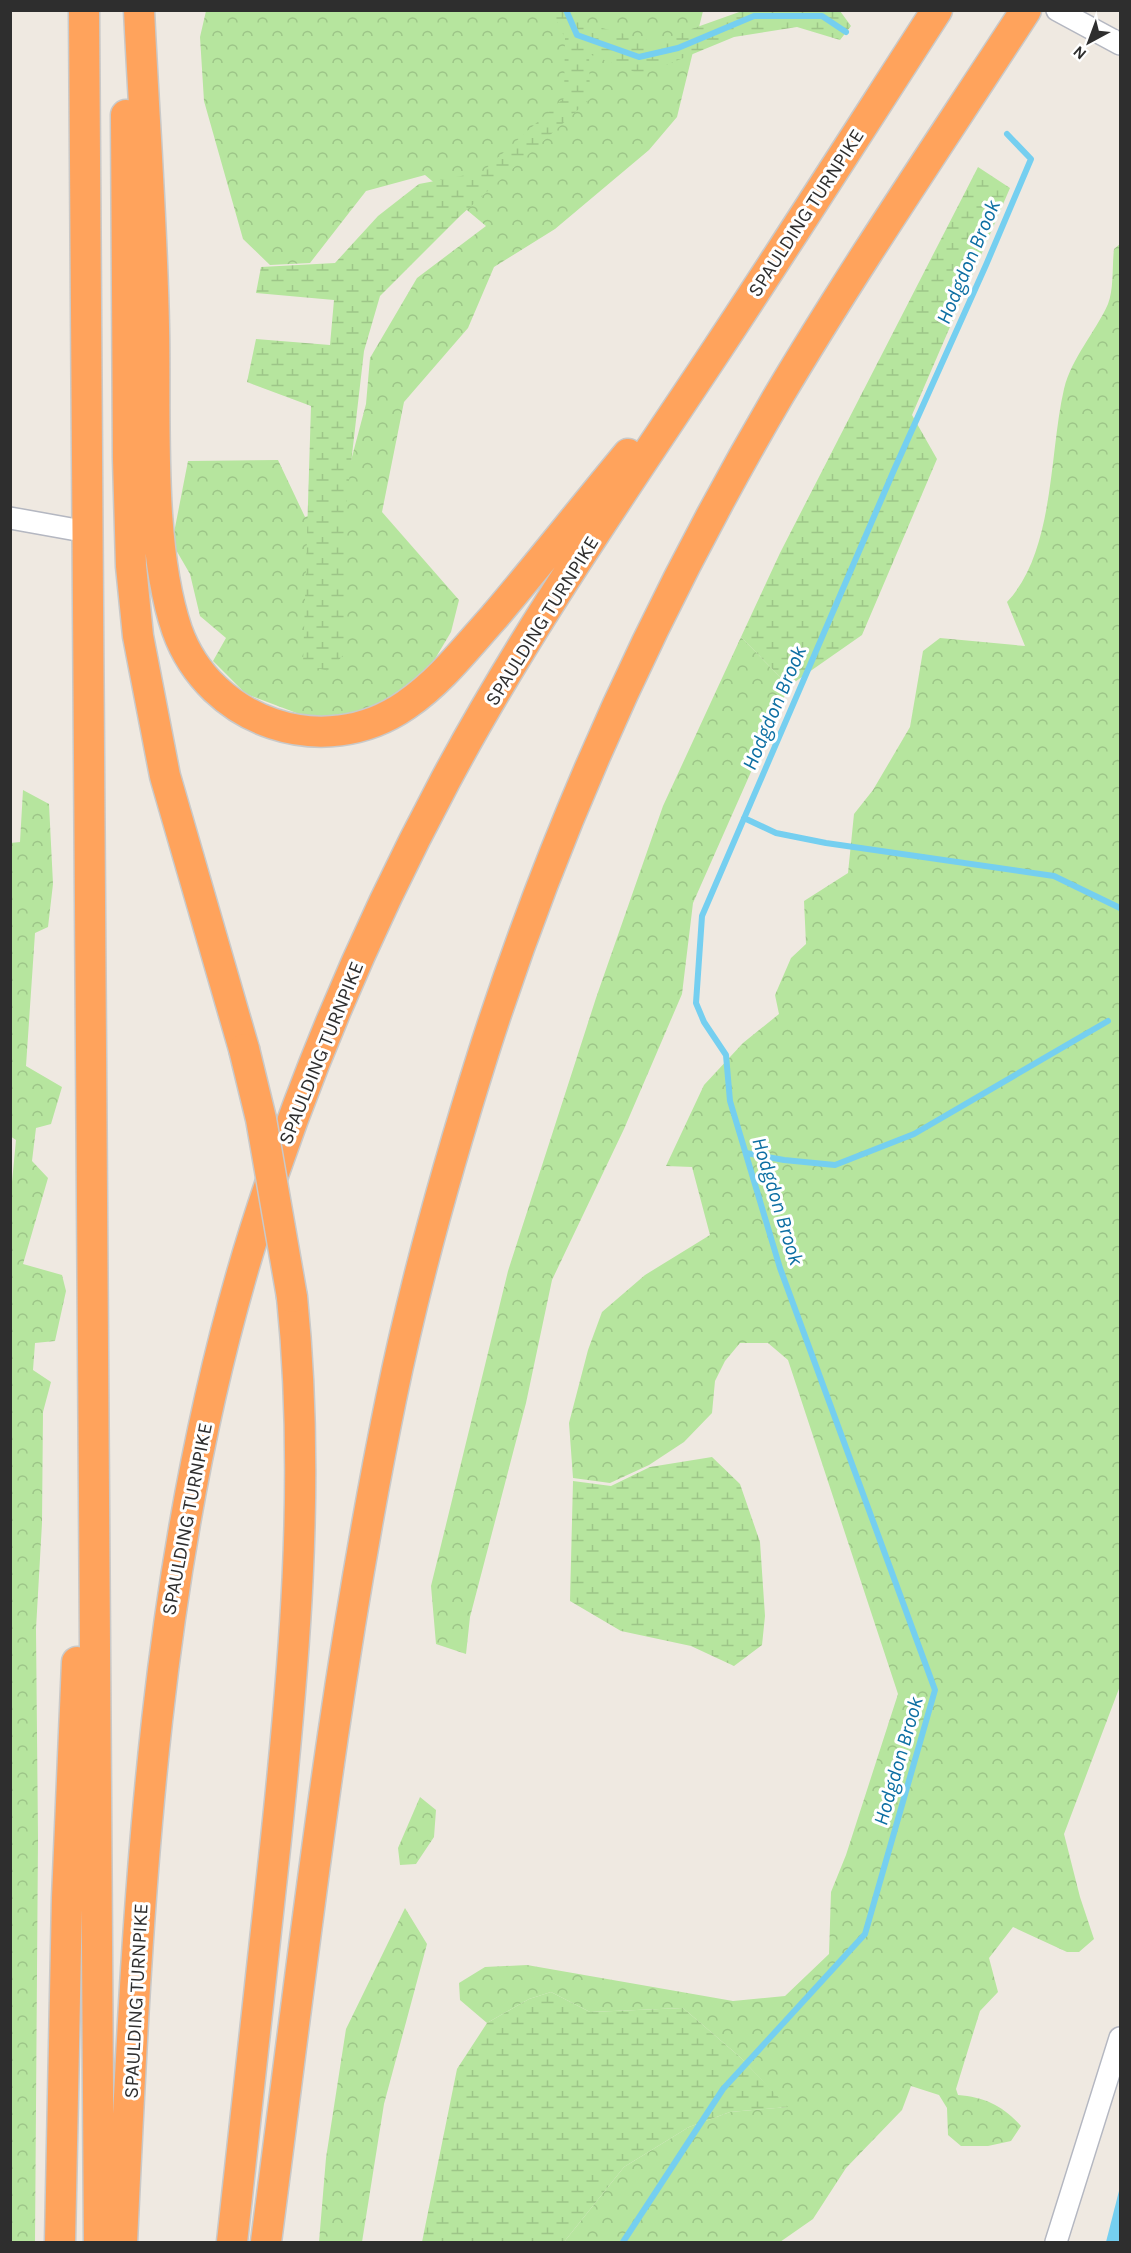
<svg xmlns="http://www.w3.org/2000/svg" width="1131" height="2253" font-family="Karla,sans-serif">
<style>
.forest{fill:url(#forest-crowns)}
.wetland{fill:url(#wetland-marsh)}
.water{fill:#75cff0}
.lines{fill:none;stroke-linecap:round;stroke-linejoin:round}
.stream{stroke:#75cff0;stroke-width:6}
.minor-casing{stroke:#b4b7c1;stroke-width:24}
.highway-casing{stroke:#c9c9c9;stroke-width:33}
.minor{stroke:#fff;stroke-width:21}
.highway{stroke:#ffa35c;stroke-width:30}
.highway-bridge-casing{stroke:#c9c9c9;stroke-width:33;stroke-linecap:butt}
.highway-bridge{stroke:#ffa35c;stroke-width:30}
.labels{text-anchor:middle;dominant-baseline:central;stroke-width:6;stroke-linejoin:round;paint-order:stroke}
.street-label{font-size:20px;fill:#2e2e2e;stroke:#fff}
.water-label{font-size:21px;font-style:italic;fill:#0d6fa3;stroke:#fff}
</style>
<defs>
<pattern id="forest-crowns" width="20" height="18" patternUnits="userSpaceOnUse" patternTransform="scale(1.5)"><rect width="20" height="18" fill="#b6e59e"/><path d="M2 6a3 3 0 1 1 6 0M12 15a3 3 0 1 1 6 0" fill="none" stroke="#9dc588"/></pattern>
<pattern id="wetland-marsh" width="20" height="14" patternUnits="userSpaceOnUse" patternTransform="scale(1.5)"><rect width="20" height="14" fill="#b6e59e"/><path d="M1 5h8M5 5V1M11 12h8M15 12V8" fill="none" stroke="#9dc588"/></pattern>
</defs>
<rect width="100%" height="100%" fill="#efe9e1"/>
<!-- forest -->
<path class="forest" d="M206,11H703L677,117L649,150L555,229L494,267L468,328L404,402L382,512L459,600L451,632L432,664L406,692L380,707L350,714L310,718L246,694L213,661L226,638L200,616L190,574L172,543L188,461L278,460L305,517L339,506L366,404L370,358L417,278L486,226L425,175L366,191L310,263L270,265L243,239L204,101L200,37Z
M1120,244V1686L1064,1834L1080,1897L1094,1939L1079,1952H1067L1013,1927L989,1958L998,1992L980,2011L956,2089L958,2095C985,2097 1003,2106 1021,2126L1011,2141L988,2146H961L948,2135L947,2108L939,2095L911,2086L902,2110L846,2168L813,2219L780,2242H564L624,2167L689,2127L730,2112L787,2107L740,2057L683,2008L590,2012L551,1992L529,1999L487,2023L460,2000L459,1983L485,1967L527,1965L733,2001L785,1996L829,1954L831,1892L846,1855L898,1694L788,1360L768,1343H740L725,1361L715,1381L712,1413L684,1442L649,1465L610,1483L573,1478L569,1423L588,1350L602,1312L645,1275L710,1235L692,1167L666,1166L704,1085L743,1043L779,1014L775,995L791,958L806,944L804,901L848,873L854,814L873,790L910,727L923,651L940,638L1025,646L1007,602C1055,551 1049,453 1064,389C1072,357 1095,333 1108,304C1114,289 1112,265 1114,249Z
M741,637L789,686L693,903L682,994L624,1129L552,1280L526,1403L470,1617L466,1654L436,1644L431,1586L508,1271L596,998L663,806Z
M23,790L49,804L53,884L48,927L35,933L26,1066L62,1087L51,1124L36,1128L32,1161L48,1178L23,1264L62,1275L66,1291L55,1341L35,1343L33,1370L51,1382L43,1412L42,1523L36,1629L38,1838L35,2242H11L10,1203L16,1140L10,1136V843L20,842Z
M420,1797L436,1810L434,1837L416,1864L400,1865L398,1848Z
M405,1908L427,1944L384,2104L362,2242H319L326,2158L346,2029Z"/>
<!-- wetland -->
<path class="wetland" d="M552,11H579L583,23L655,42L742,11H840L851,26L840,40L797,27L734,37L642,75L589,54L590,99L460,216L380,296L364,351L344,524L345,653L329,671L303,665L311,406L247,382L256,339L330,345L334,300L256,293L261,267L335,263L378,216L419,184L482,172L564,98L565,38Z
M978,167L1010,188L912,415L937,459L862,635L789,686L741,637L780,553Z
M712,1457L740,1484L760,1542L765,1616L762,1645L734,1666L691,1646L621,1631L570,1601L573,1481L611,1486L650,1467Z
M551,1992L590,2012L683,2008L740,2057L788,2107L730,2112L689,2127L624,2167L564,2242H422L457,2069L487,2023L529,1999Z"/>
<!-- water -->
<path class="water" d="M1120,2187V2242H1106Z"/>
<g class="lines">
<!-- stream -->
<path class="stream" d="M566,10L577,35L639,57L678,48L754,16H822L846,32
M744,818L776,833L826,843L1054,876L1120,908
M746,1153L784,1160L835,1165L914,1134L1108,1021
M623,2242L723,2089L865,1934L935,1690L780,1268L730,1101L726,1055L704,1022L696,1003L702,916L894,470L986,265L1031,159L1007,134"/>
<!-- minor casing -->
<g class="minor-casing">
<path id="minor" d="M1057,10L1120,44
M10,518L88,532
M1056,2242L1120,2038"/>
</g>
<!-- highway casing -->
<g class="highway-casing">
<path id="highway" d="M84,10L99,2242
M139,10C144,116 152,221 154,327C156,418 148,545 177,630C210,723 324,762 406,705C441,681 466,648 494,617C540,563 583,508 628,454
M126,115L128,459L131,566L138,636L165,776L244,1049
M60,2242L67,1898L77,1662
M122,2242C138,1901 152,1558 255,1230C304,1075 369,924 445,781C525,631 624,490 718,348C792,236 864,123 937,10
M232,2242C246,2114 260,1986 274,1858C294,1672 311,1484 292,1297
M266,2242C303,1961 334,1677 391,1399C415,1281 448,1165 484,1051C557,823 658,601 779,395C857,264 943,138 1026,10"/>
</g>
<!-- minor -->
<use href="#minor" class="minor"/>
<!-- highway -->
<use href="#highway" class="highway"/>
<!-- highway-bridge casing -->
<g class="highway-bridge-casing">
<path id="highway-bridge" d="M244,1049L261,1119L292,1297"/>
</g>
<!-- highway-bridge -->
<use href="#highway-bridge" class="highway-bridge"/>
</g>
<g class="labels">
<!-- street labels -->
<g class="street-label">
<text transform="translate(806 213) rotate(-57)">SPAULDING TURNPIKE</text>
<text transform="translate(542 621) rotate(-58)">SPAULDING TURNPIKE</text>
<text transform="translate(321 1053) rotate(-68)">SPAULDING TURNPIKE</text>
<text transform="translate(187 1519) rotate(-79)">SPAULDING TURNPIKE</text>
<text transform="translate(136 2001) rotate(-87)">SPAULDING TURNPIKE</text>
</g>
<!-- water labels -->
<g class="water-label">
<text transform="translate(968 262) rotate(-67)">Hodgdon Brook</text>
<text transform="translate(774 708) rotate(-67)">Hodgdon Brook</text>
<text transform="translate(778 1201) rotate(73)">Hodgdon Brook</text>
<text transform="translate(898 1761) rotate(-74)">Hodgdon Brook</text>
</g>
</g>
<!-- border -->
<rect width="1131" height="2253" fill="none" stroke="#2e2e2e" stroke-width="24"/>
<!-- north arrow -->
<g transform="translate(1089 42) rotate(221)" stroke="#ffffff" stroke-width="4.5" paint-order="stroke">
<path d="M0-4.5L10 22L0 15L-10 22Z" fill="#2e2e2e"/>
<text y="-9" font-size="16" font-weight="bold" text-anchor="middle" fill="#2e2e2e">N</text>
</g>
</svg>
